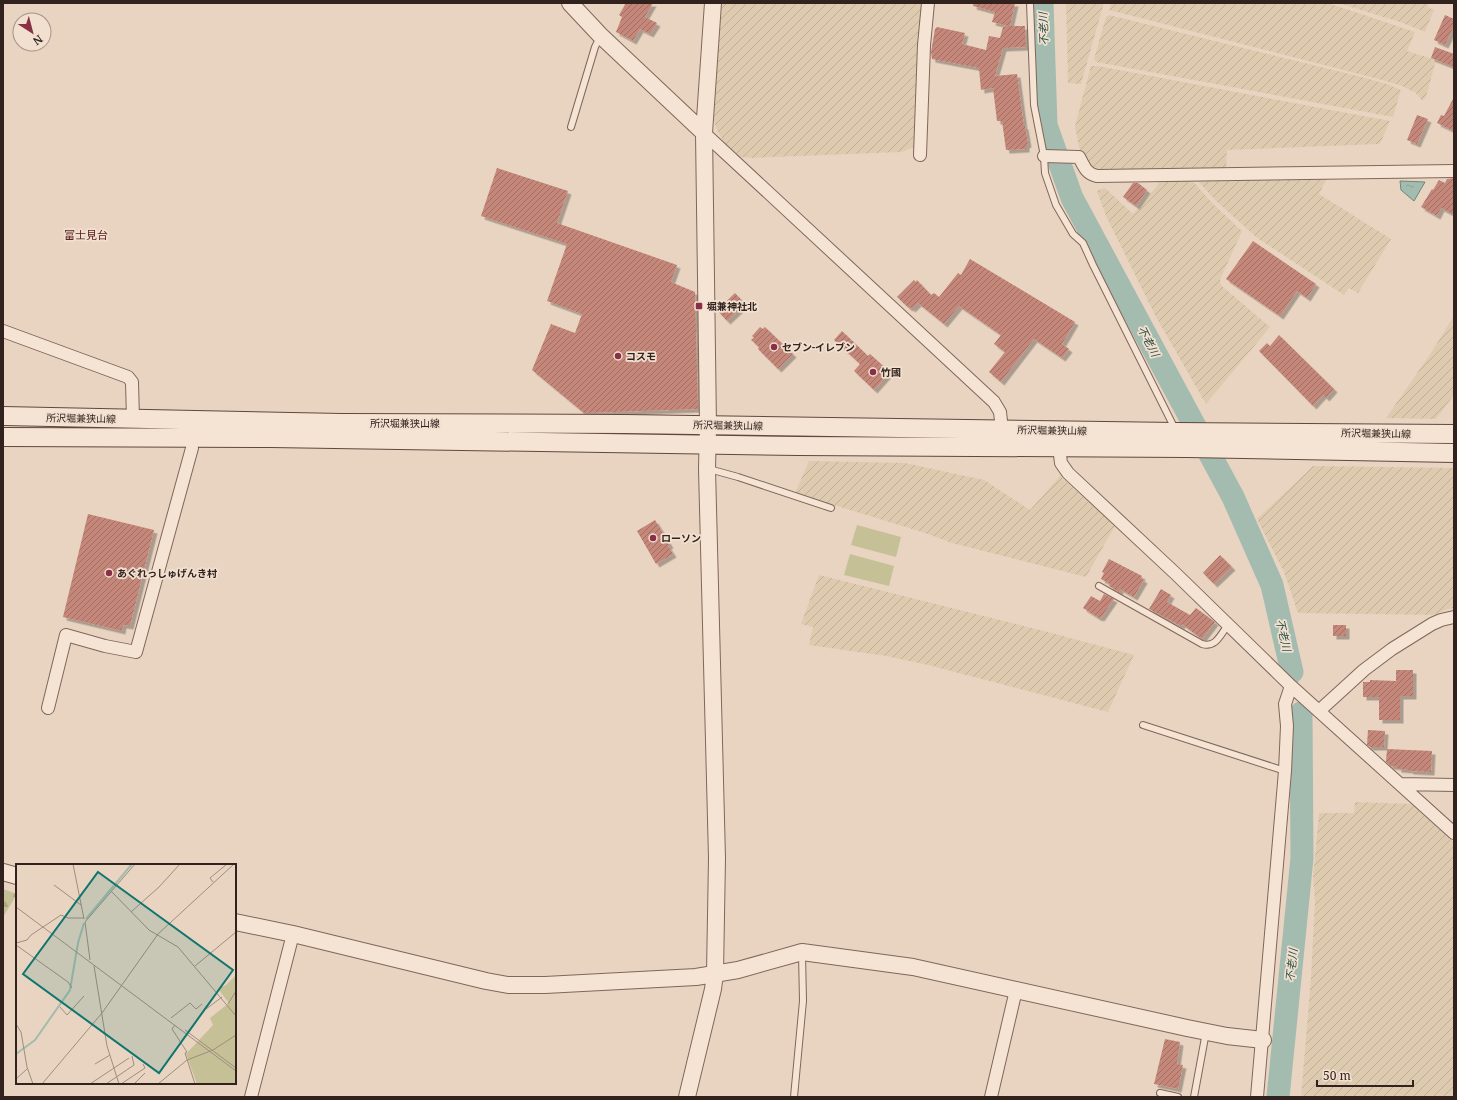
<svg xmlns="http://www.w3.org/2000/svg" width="1457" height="1100" font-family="'Noto Serif','Noto Sans JP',serif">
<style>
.farmland{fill:url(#farmland-furrows)}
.forest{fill:url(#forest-firs)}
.pitch{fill:#c6c096}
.water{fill:url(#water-ripples);stroke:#6b887a}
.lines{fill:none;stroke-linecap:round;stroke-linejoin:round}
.river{stroke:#a3bcaf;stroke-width:23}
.building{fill:url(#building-hatch);filter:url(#shadow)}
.service-casing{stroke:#81665a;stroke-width:8}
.minor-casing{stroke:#81665a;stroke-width:14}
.tertiary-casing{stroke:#81665a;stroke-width:18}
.secondary-casing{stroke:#62473e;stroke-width:20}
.service{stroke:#f5e3d3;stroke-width:6}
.minor{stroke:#f5e3d3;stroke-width:12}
.tertiary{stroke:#f5e3d3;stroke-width:16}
.secondary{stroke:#f5e3d3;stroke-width:18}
.poi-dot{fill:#8a3046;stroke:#f1e0d0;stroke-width:1.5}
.labels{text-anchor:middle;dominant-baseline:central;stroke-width:3.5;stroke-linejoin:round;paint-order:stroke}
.poi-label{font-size:10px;font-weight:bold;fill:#32221d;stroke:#f1e0d0;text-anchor:start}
.street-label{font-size:10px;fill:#32221d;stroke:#f1e0d0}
.water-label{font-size:11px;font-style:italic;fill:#2e5046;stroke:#f1e0d0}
.neighbourhood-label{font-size:11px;fill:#5a2122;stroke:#f1e0d0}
.inset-river{fill:none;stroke:#a3bcaf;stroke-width:2}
.inset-road{fill:none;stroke:#a08d7f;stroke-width:1}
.view{fill:#0f766e;fill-opacity:0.15;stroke:#0f766e;stroke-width:2}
.inset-edge{fill:none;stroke:#32221d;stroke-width:2}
</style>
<defs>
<pattern id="farmland-furrows" width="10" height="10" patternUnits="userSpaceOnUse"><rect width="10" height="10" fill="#decbaf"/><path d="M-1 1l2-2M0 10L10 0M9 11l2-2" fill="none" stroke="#bfae96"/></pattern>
<pattern id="forest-firs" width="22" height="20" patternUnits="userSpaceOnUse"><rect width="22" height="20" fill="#c6c096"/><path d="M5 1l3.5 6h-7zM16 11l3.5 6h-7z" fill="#aba581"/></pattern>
<pattern id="water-ripples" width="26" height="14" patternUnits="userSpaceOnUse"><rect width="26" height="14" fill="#a3bcaf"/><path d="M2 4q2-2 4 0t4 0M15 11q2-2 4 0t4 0" fill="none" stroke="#8da196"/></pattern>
<pattern id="building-hatch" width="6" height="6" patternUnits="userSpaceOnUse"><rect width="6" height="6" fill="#c4877a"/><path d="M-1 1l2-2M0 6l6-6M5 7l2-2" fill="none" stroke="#a06e63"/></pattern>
<filter id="shadow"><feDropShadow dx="3.5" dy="3.5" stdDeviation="0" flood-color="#0004"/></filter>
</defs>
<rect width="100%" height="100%" fill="#e9d4c1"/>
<!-- farmland -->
<path class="farmland" d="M721,3H924L916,146L902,152L752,158L740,157L723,141L716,128L713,117Z
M1066,3H1104L1081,84L1068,83Z
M1111,3H1328L1415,32L1407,51L1436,60L1426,97L1422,101L1416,93L1402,86L1382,80L1113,11L1109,10Z
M1338,3H1428V7L1434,10L1425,32L1400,22Z
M1109,15L1362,77L1387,84L1401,90L1393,117L1096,62L1094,59L1106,17Z
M1091,66H1098L1390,121L1380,144L1227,150L1226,171L1098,172L1088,165L1079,147L1075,126Z
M1190,178L1213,204L1242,231L1220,280L1221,285L1270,327L1206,404L1156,317L1106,216L1097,191L1105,188L1133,214L1157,186L1160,179Z
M1327,178L1319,194L1391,239L1358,293L1349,288L1344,295L1256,237L1215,200L1196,179Z
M1454,316V395L1436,419L1386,418L1429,356Z
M809,461L905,463L984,480L1030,510L1060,476L1115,526L1086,577L952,543L925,533L795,493Z
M1313,466L1454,468V608L1448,609L1433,615L1298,613L1284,572L1257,519Z
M819,575L1044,631L1134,655L1108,712L928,665L886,656L809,645L813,627L801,624Z
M1355,802L1411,804L1454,842V1097H1301L1311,978L1315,901L1313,878L1319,813H1354Z"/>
<!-- forest -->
<path class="forest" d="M3,889L17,894L3,917Z"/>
<!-- pitch -->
<path class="pitch" d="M857,525L901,537L896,557L851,545Z
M850,554L894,566L889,586L844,575Z"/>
<!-- water -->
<path class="water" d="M1400,181L1425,182L1414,201L1401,190Z"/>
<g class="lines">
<!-- river -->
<path class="river" d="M1042,3L1046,125L1072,198L1233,497L1272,585L1292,672
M1278,1097L1302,858L1301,713"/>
</g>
<!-- building -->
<path class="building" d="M626,3H653L645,17L657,23L650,34L640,29L633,41L616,32L622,17L619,15Z
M974,3H1015L1010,26H1025L1026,47L1003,48L995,76L1017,74L1024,126H1025L1028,144L1026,145V149L1006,150L1002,121H997L993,88L981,90L979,68L932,59L931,52L935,29L937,27L965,33L962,44L986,50L989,36L1000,38L1003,27L1008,26L992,22L995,12L973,6Z
M1445,15L1454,19V26L1445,45L1434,40Z
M1435,47L1454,54V67L1431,58Z
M1454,97V131L1437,123L1441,115L1444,116Z
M1417,115L1428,119L1417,144L1407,140Z
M497,168L568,191L557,223L677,265L671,282L695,292L698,409L584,413L532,370L551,324L575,333L582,314L547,301L567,244L481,216Z
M1454,178V215L1441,208L1437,216L1421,207L1432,189L1433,190L1439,180L1445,183L1447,179Z
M1133,183H1138L1147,190L1136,206L1123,197Z
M1253,241L1316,284L1307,298L1297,291L1280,316L1226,279Z
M970,259L1075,322L1062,344L1069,349L1062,358L1034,339L1001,382L989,372L1005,352L994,344L1001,335L959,306L944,324L918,303L912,309L910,307L909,308L897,297L914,280L916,282L917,280L931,295L934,293L939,297L958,273L961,275Z
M735,293L745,304L727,321L717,310Z
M760,327L763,329L765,327L793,354L778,369L758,349L759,347L751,340L754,338L752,336Z
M842,331L868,356L870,354L890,372L874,390L854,371L860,364L834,340Z
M1279,335L1334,389L1326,398L1323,395L1313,406L1259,351L1267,343L1270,346Z
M88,514L154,530L130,626L123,625L122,631L63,617Z
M655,520L670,545L668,546L673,554L656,564L637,531Z
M1220,555L1232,567L1214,584L1203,573Z
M1109,559L1142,576L1141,578L1144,580L1134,597L1120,589L1119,592L1109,586L1110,584L1101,579L1104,573L1102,572Z
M1161,589L1171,595L1167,602L1190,615L1196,608L1215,622L1202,639L1182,624L1181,626L1149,609Z
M1104,594L1114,599L1101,618L1100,617L1099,618L1083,608L1091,596L1100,601Z
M1333,625H1346V636H1333Z
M1396,670H1413V696H1400V720H1379V697H1363V682H1370V680L1396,681Z
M1368,730L1385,731L1384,747H1370L1367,745Z
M1387,749L1432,751L1431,772L1410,771V770L1398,769V767L1391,766L1386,762Z
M1165,1039L1180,1042L1177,1064L1183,1065L1178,1089L1154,1084Z"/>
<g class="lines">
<!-- service casing -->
<g class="service-casing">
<path id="service" d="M1030,3L1034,105L1044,156L1045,173L1056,205L1073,234L1083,243L1093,265L1175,429
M571,127L595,47L600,37
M709,469L738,477L831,508
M1099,586L1202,644C1216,648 1220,635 1228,625
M1143,725L1285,771
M1160,1093L1178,1097
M794,1097L803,1001L802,954
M1194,1097L1206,1032"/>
</g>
<!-- minor casing -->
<g class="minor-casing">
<path id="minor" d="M704,133L994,402L1000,412L1002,430
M920,155L924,45L928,3
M1044,156L1079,157C1084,166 1086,174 1097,176L1454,171
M3,331L128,377L132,382L133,419
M1059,447L1061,463L1068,473L1176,574L1291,686L1285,704L1287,726L1285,771L1257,1097
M1291,686L1454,833
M48,708L66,635L105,646L136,652L192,448
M1319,711L1364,670L1392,649L1432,624L1441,620L1454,617
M1401,784L1454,785
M251,1097L293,934
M991,1097L1016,990"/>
</g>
<!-- tertiary casing -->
<g class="tertiary-casing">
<path id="tertiary" d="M570,3L600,35L704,133
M3,872L17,876
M235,922L293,934L486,981L508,985H545L696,977L738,970L802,952L913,967L1187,1028L1227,1036L1263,1040
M687,1097L713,989L715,973L717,858L707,469L708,425L704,133L713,3"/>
</g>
<!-- secondary casing -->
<g class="secondary-casing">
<path id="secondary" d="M3,416L342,423L625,424L1176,432L1454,434
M3,437L271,438L798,446L1187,448L1454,453"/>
</g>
<!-- service -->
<use href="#service" class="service"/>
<!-- minor -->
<use href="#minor" class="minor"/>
<!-- tertiary -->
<use href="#tertiary" class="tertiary"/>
<!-- secondary -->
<use href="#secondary" class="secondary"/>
</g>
<!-- markers -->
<g class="poi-dot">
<rect x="695" y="302" width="8" height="8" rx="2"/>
<circle cx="774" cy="347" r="4"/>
<circle cx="618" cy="356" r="4"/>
<circle cx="873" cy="372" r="4"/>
<circle cx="653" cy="538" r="4"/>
<circle cx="109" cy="573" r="4"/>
</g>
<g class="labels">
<!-- poi labels -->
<g class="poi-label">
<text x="707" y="306">堀兼神社北</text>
<text x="782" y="347">セブン-イレブン</text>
<text x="626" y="356">コスモ</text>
<text x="881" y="372">竹國</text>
<text x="661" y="538">ローソン</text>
<text x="117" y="573">あぐれっしゅげんき村</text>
</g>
<!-- street labels -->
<g class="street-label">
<text transform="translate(81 418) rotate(1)">所沢堀兼狭山線</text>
<text x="405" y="423">所沢堀兼狭山線</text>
<text transform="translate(728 425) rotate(1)">所沢堀兼狭山線</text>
<text transform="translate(1052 430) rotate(1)">所沢堀兼狭山線</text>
<text transform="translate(1376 433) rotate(1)">所沢堀兼狭山線</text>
</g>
<!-- water labels -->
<g class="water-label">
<text transform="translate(1043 29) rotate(-92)">不老川</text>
<text transform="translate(1149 341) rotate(62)">不老川</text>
<text transform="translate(1284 635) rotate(77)">不老川</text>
<text transform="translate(1291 965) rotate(-84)">不老川</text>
</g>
<!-- neighbourhood labels -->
<g class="neighbourhood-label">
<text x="86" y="234">富士見台</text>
</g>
</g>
<!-- overview -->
<g transform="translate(16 864)">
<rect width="220" height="220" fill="#e9d4c1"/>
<path d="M220,111V220H181L170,190L197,161L194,154L213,139L202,125L210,121Z" fill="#c6c096"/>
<path class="inset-river" d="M70,55L116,0M0,190L19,176L54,126L62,79L68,59"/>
<path class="inset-road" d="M57,0L68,55M197,18L194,14L211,0M38,21L65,41M95,27L133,66L162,83L220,152M0,43L220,207M115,48L143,23L164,0M0,79L11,76L15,71L45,51L52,54H68M0,81L52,118L56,124M74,96L69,58L119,0M78,102L91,182L103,220M179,102L220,68M212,140L220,127M44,143L51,151L68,132M190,145L206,133M155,154L174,139L180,145L186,140M0,160L5,168L11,203L17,220M159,161L156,165L171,188L169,189L179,220M169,166L220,204M79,200L94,191M98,204L113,194M0,215L11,205M26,220L86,149L142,70L218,0M74,220L98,204M90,220L118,201L116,192M105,220L129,204L127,200M118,220L129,209M142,220L171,196L197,186L220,171"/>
<path class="view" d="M82,8L217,106L143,209L7,110Z"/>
<rect width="220" height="220" class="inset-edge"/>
</g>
<!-- border -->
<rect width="1457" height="1100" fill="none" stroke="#32221d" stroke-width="8"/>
<!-- north arrow -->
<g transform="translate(32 32) rotate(144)"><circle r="19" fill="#f1e0d0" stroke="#a59488"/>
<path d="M0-3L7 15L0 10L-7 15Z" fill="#8a3046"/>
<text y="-6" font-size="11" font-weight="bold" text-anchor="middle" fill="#32221d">N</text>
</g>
<!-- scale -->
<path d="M1317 1080v6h96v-6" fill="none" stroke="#32221d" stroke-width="2"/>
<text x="1323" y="1080" font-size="12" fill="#32221d" stroke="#f1e0d0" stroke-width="3" paint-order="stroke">50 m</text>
</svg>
